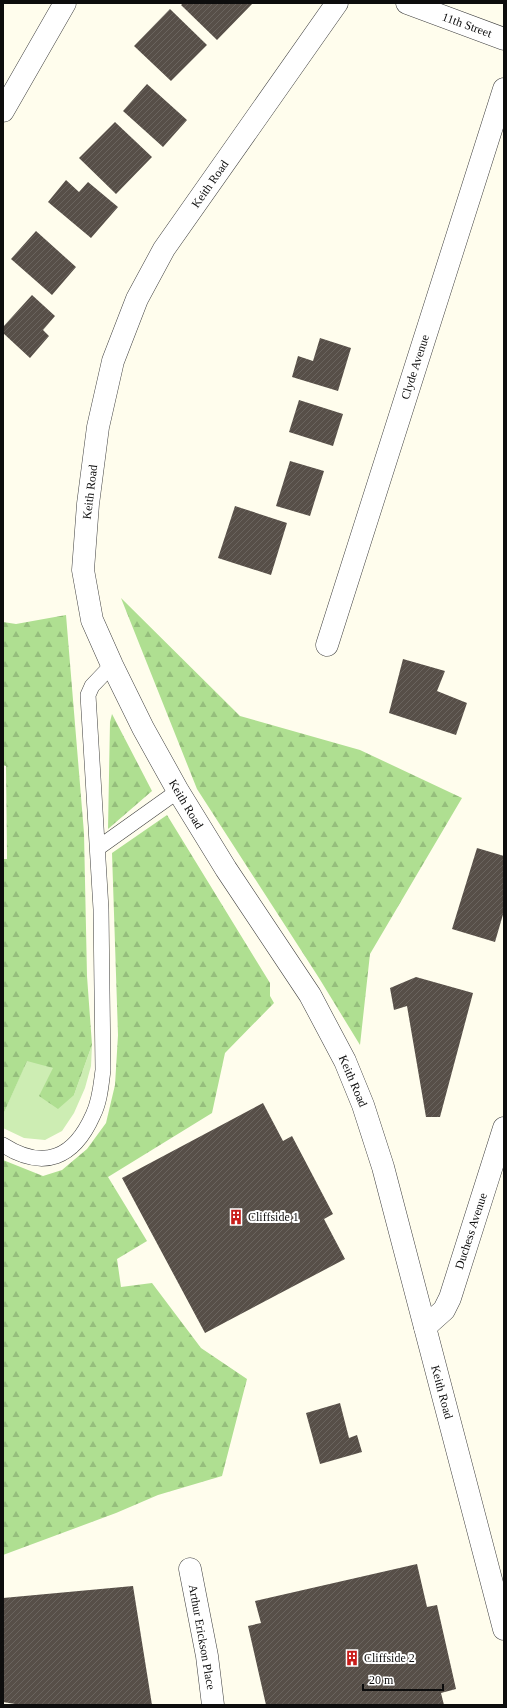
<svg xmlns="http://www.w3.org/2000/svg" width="507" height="1708" font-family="'Times New Roman',serif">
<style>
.grass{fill:#cdedb3}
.forest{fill:url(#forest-firs)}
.building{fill:url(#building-hatch)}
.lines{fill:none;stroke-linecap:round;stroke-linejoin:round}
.service-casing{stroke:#404040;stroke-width:16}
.minor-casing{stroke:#404040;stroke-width:23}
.tertiary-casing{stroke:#404040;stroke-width:23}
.service{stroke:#fff;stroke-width:15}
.minor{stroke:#fff;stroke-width:22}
.tertiary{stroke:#fff;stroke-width:22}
.labels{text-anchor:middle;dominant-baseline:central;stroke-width:4;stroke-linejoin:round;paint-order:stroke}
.street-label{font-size:12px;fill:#0d0d0d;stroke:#fff}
.poi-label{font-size:12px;fill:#0d0d0d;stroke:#fff;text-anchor:start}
</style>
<defs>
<pattern id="forest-firs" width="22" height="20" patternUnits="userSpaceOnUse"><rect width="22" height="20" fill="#afdf91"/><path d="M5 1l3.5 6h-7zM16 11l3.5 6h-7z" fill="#95be7c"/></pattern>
<pattern id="building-hatch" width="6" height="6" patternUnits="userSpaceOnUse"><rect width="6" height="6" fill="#574f48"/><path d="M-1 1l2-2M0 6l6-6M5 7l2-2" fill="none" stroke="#6a645e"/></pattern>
</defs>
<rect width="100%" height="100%" fill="#fffded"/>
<!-- grass -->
<path class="grass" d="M92,1045L91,1066L85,1088L74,1113L62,1131L45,1140L24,1138L3,1128V1115L27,1060L53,1067L74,1095Z"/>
<!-- forest -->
<path class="forest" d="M121,598L240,716L360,750L462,798L370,954L360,1045L319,978L197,789Z
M66,615L84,833L87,976L92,1045L74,1095L58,1109L39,1096L53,1068L27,1061L3,1115V859H7L6,766L3,765V622L16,624Z
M112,714L152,791L108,829L110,722Z
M167,815L270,983V996L274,1003L225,1053L212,1113L108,1177L147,1241L117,1259L121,1287L152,1283L201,1348L247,1379L222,1476L158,1495L116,1513L3,1555V1160L43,1176L62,1170L87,1149L106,1123L115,1085L118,1035L112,853Z"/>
<!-- building -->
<path class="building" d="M183,3H253L217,40L181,5Z
M170,9L207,45L171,81L134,46Z
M147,84L187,120L163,147L123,111Z
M115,122L152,157L116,194L79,158Z
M66,180L79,192L88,182L118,207L91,238L48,202Z
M36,231L76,267L52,295L11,259Z
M32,295L55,316L43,330L49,336L30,358L3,333V327Z
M320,338L351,348L338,391L292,377L298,356L313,361Z
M299,400L343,414L333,446L289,432Z
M290,461L324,471L310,516L276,506Z
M235,506L287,523L271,575L218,558Z
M403,659L445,671L437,691L467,703L456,735L389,713Z
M477,848L504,856V911L495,942L452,929Z
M416,977L473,993L440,1117H426L407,1006L394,1010L390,988Z
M263,1103L283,1141L292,1136L333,1214L324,1219L345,1259L205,1333L122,1178Z
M340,1403L349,1438L357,1435L362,1452L320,1464L306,1413Z
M417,1564L427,1607L437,1605L456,1689L441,1693L444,1705H266L248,1626L261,1623L255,1601Z
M133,1586L152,1705H21L3,1702V1598Z"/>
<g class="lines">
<!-- service casing -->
<g class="service-casing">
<path id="service" d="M98,848L178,791
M3,1145C44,1171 74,1158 93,1115C100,1101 101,1085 103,1070L101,909L88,695L92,686L112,665"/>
</g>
<!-- minor casing -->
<g class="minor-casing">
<path id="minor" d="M3,111L65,3
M327,645L504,89
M425,1327L444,1310L450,1298L504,1128
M190,1569L207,1656L213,1705"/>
</g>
<!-- tertiary casing -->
<g class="tertiary-casing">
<path id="tertiary" d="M337,3L164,249L137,299L113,361L98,427L88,504L83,570L92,620L112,665L143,728L178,791L226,869L310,995L345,1061L363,1105L383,1167L504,1629
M407,3L504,39"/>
</g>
<!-- service -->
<use href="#service" class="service"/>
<!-- minor -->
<use href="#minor" class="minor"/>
<!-- tertiary -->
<use href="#tertiary" class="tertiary"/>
</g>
<!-- icons -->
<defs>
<g id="building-bare" transform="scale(1.2)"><path d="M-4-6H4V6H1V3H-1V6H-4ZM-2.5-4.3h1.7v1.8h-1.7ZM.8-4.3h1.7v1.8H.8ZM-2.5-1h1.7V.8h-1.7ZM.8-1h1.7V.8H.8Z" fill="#c81d1a" stroke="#fff" stroke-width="2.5" paint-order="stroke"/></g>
</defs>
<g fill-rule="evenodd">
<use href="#building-bare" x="236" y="1217"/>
<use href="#building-bare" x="352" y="1658"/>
</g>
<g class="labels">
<!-- street labels -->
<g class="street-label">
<text transform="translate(467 25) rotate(20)">11th Street</text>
<text transform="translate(210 184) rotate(-55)">Keith Road</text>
<text transform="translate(415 367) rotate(-72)">Clyde Avenue</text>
<text transform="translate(90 492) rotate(-83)">Keith Road</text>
<text transform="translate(186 804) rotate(59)">Keith Road</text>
<text transform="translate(353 1081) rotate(67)">Keith Road</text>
<text transform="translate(471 1231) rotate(-72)">Duchess Avenue</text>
<text transform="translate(442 1392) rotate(75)">Keith Road</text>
<text transform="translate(202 1637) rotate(80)">Arthur Erickson Place</text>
</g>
<!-- poi labels -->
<g class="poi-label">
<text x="248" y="1217">Cliffside 1</text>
<text x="364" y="1658">Cliffside 2</text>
</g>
</g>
<!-- border -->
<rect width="507" height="1708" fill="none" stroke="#0d0d0d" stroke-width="8"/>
<!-- scale -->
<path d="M363 1684v6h80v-6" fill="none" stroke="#0d0d0d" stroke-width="2"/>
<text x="369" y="1684" font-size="12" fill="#0d0d0d" stroke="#ffffff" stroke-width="3" paint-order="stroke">20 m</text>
</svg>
